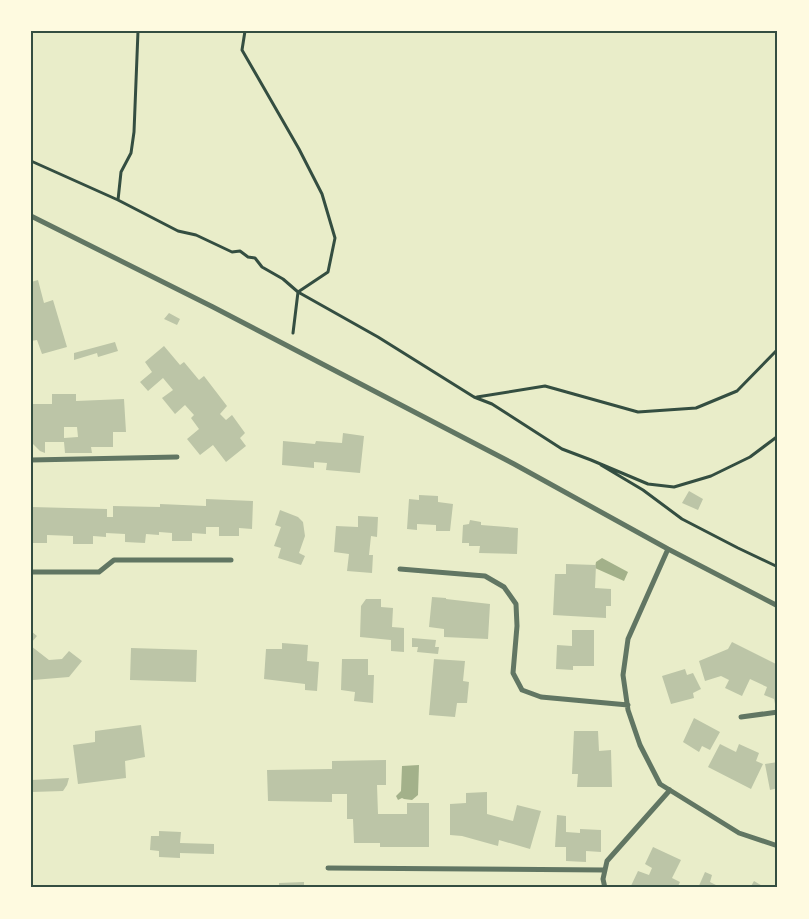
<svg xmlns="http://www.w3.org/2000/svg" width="809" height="919" font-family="'IBM Plex Sans',sans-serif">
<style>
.water{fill:#a3b18a}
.building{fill:#bcc5a7;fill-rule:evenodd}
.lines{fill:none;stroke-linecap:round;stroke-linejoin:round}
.path{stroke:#344e41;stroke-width:3}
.minor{stroke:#617663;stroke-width:5}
.neatline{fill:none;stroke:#344e41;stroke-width:2}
</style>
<rect width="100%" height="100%" fill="#e9edc9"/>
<!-- water -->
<path class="water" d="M602,558L628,572L624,581L595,568L596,562Z
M419,765L418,795L412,800L404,799L402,798L398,800L396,796L401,791L402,766Z"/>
<!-- building -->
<path class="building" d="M38,280L44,303L53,300L67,347L42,354L37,340L31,341V282Z
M169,313L180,319L177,325L164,319Z
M115,342L118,351L98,357L97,353L74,360V353Z
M164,346L180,365L184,362L199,380L204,376L227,406L220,414L226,420L232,415L245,433L240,438L246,446L226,462L213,445L200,455L187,439L199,429L191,418L194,415L185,405L175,414L162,398L173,390L163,378L148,391L140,382L152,372L145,362Z
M52,394H76V401L124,399L126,432H113V447H91L92,453H65L64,442H45V453L40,451L32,443L31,440V404H52ZM64,427H77L78,437L64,438Z
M343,433L364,436L360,473L326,470L327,463L314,462V468L282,465L283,441L315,444L316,441L342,443Z
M689,491L703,499L698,510L682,503Z
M419,495L438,496V502L453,504L450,531H436V525L417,524V530L407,529L409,499L419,500Z
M206,499L253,501L252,529L239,528V536H219V527H206V534L192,533V541H172V533L159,532V535L146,534L145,543L125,542V534L106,533V537L93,536V544H73V536L47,535V543H31V507L107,509V517H113V506L160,507V504L206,506Z
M280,510L298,517L303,522L305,536L299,553L305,556L301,565L278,558L281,548L274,546L281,527L275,525Z
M358,516L378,517L377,537L371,536L369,555H373L372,573L347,571L349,554L334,552L336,526L358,527Z
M470,520L481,522V525L518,528L517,554L479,553L480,546H469V543H462L463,525L469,524Z
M566,564L596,565L595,588L611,589V606H606V618L553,615L555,574H566Z
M432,597L446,598V599L490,604L488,639L444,637V629L429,627Z
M366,599H381V607L393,608L392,627L404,628V652L391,651V640L360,637L361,606Z
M572,630H594V666H573V670L556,669L557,645L572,646Z
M31,631L37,636L31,643Z
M412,638L436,640L435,647H439L438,654L417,652L418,647H412Z
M732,642L778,665V703L775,704L774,699L764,695L767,687L750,679L742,696L725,688L729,680L721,676L705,681L699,661L728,649Z
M282,643L308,645L307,661L319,662L317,691L305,690V684L264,679L266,649H282Z
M31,646L49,660L62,659L69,651L82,661L69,677L33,680Z
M131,648L197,650L196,682L130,680Z
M342,659H368V675H374L373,703L354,701L355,692L341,690Z
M434,659L465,661L463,681L469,682L467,703H457L455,717L429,715Z
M685,669L687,675L693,673L701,689L693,693L694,698L671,704L662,676Z
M694,718L720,732L710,750L702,746L699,752L683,742Z
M141,725L145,757L125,761L126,778L78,784L73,745L95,742V731Z
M574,731H598L599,751L611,750L612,787H577L578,774H572Z
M720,744L736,752L739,744L759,753L756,761L763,764L751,789L708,767Z
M386,760V785H377L378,814H407V803H429V847H380V843H354L353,819H347V794H332V802L268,801L267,770L332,769V761Z
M778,762V788L770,790L765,764Z
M69,778L67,785L63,791L32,792L31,780Z
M487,792V814L513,821L517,805L541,811L530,849L499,840L498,846L462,836L450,835V804L466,803V793Z
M557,815L566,816V832L580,833V829L601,830V852L586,851V862L566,861V847H555Z
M159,831L181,832L180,843L214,844V854L180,853V858L159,857V851L150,850L151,836H159Z
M653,847L681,860L672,878L680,882L677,888H630L638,871L649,875L652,868L645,864Z
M705,872L712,875L710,882L722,888H698Z
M754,881L759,884L766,888H750Z
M304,882V888H279V883Z"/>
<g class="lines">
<!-- path -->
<path class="path" d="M245,31L242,50L299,149L322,194L335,238L328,272L298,292L293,333
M31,161L118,200L178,231L196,235L232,252L240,251L248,257L255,258L262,267L283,279L298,292L378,337L474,397L492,404L562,449L591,460L648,484L674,487L711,476L750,457L778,436
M118,200L121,172L131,153L134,132L138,31
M477,397L545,386L638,412L696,408L737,391L778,349
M601,465L643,490L682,519L738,548L778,567"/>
<!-- minor -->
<path class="minor" d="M31,216L213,307L514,464L668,549L778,606
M31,460L177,457
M668,549L628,639L623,675L628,710L640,745L660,784L739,833L778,846
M400,569L485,576L504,587L516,604L517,626L513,673L522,690L541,697L628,705
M31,572H99L114,560H231
M741,717L778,712
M328,868L605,870
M605,888L603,879L607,861L670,790"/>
</g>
<!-- border -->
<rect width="809" height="919" fill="none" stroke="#fefae0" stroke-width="65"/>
<rect x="32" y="32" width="744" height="854" class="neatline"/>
</svg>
